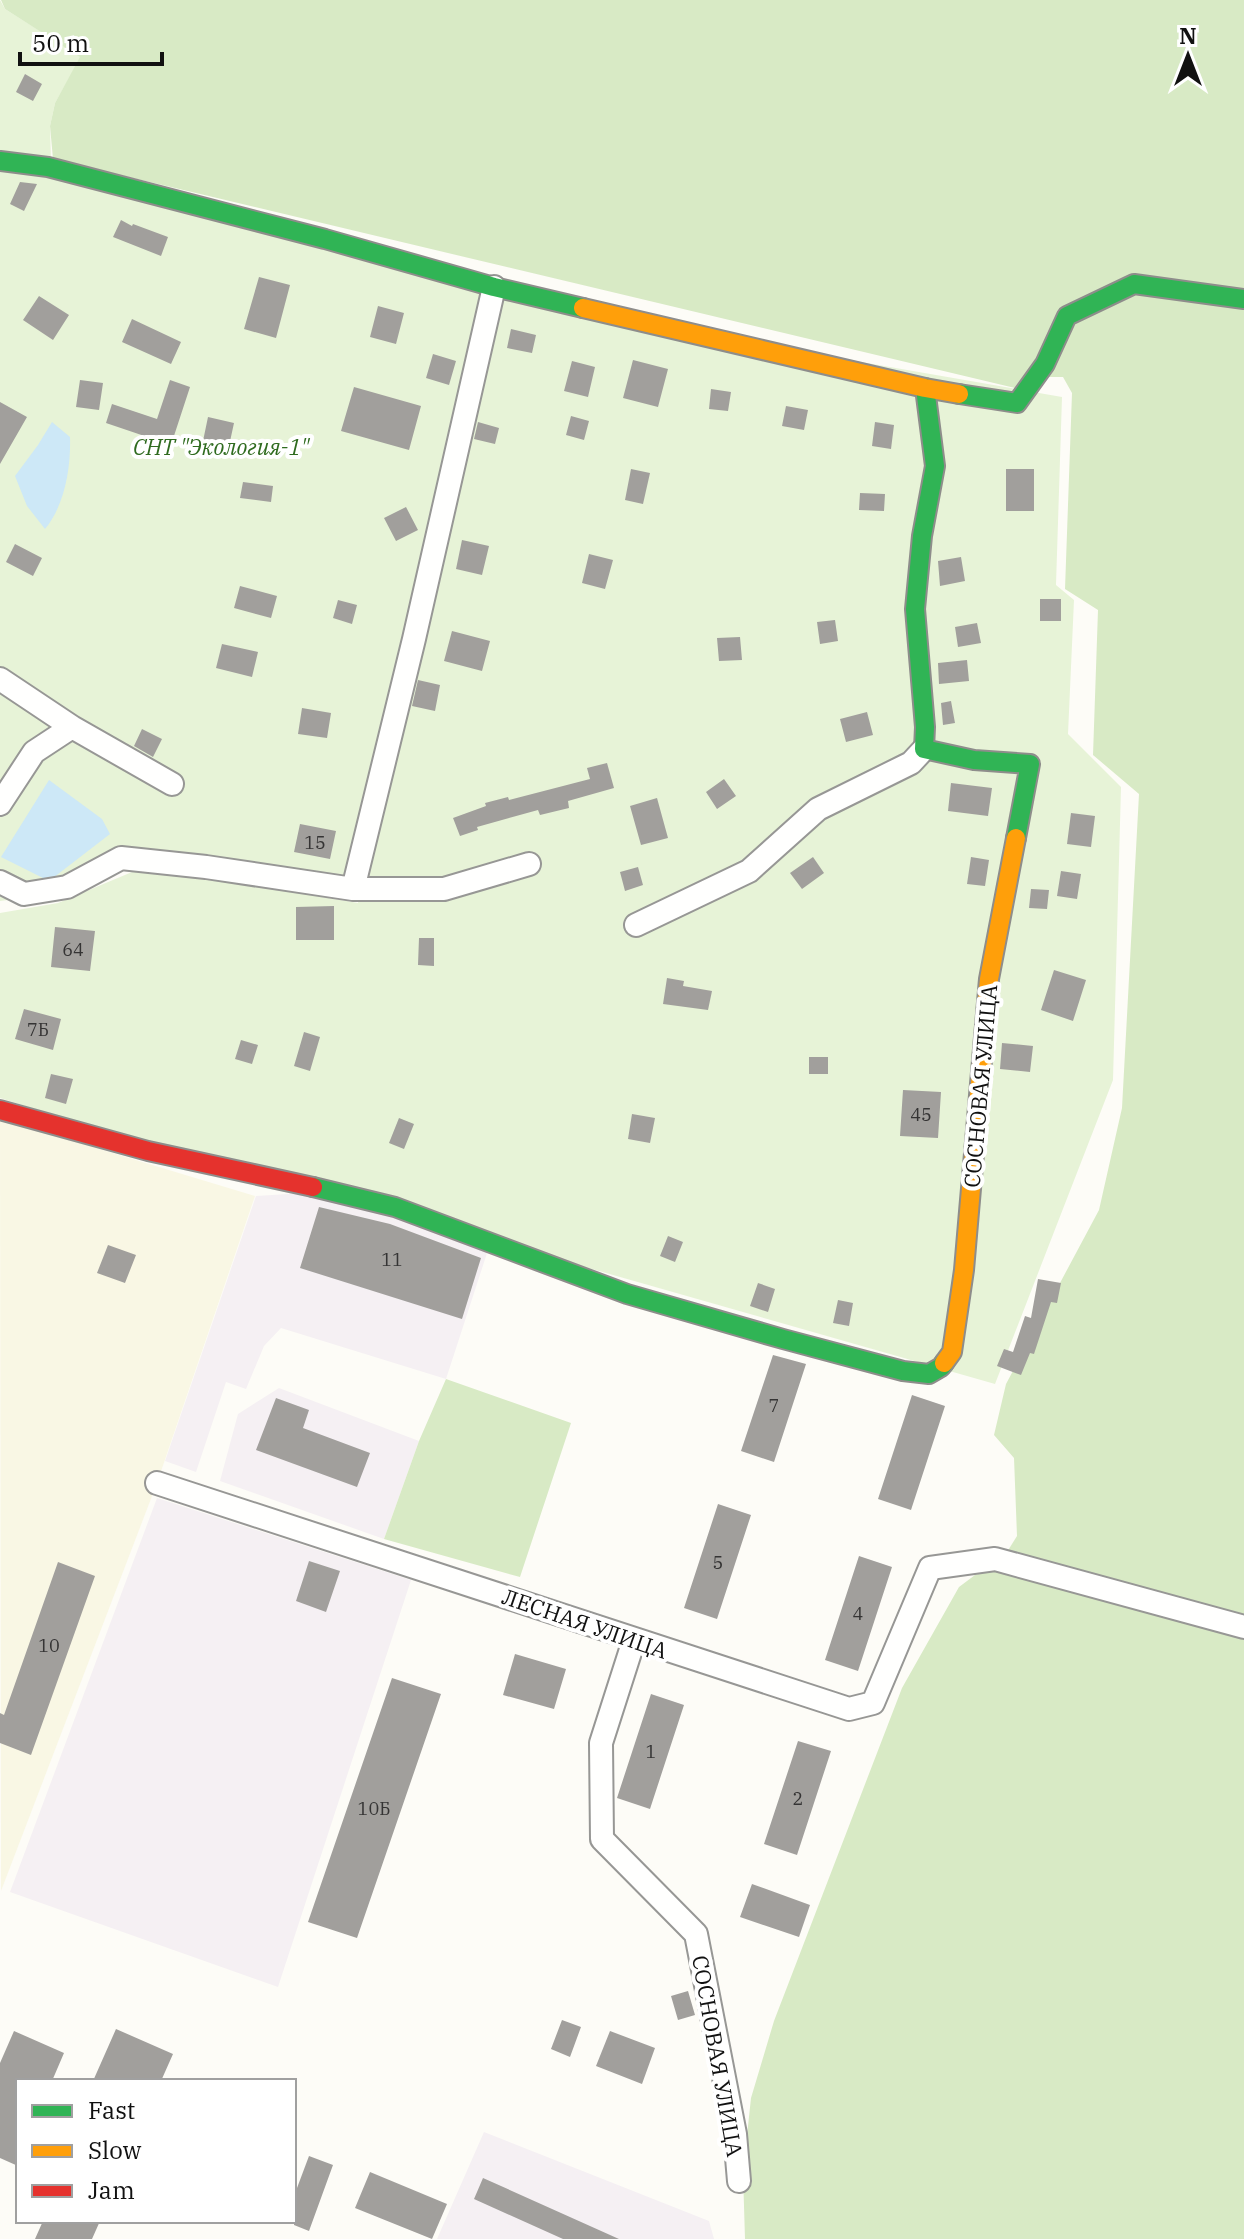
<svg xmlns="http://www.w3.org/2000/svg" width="1244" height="2239" font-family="'IBM Plex Serif',serif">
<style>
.industrial{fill:#f5f0f3}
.farmland{fill:#f9f7e4}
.green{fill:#e7f3d7}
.forest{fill:#d8eac5}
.water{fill:#cde8f7}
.building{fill:#a19f9c}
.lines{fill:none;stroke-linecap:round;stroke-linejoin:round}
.street-casing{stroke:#979795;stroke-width:26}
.fast-casing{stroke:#8e8d8b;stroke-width:22}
.slow-casing{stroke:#8e8d8b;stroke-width:22}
.jam-casing{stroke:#8e8d8b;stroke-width:22}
.street{stroke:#fffffe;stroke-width:22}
.fast{stroke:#30b455;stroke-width:18}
.slow{stroke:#ff9f0a;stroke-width:18}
.jam{stroke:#e5322d;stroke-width:18}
.labels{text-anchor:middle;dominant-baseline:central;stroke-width:8;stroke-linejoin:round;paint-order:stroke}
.number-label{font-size:18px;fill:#353434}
.park-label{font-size:22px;font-style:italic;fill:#2f6b1f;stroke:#fff}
.street-label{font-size:22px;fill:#111;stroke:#fff}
</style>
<rect width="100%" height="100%" fill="#fdfcf7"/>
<!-- industrial -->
<path class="industrial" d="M320,1192L489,1247L446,1379L281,1328L264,1346L246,1389L226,1382L196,1472L165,1461L256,1196Z
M279,1388L419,1441L384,1539L220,1481L238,1414Z
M157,1498L411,1580L278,1987L10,1892Z
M484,2132L709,2221L714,2239H437Z"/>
<!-- farmland -->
<path class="farmland" d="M0,1119L255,1196L157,1483L1,1891Z"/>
<!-- green -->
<path class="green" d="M0,0L5,9L81,57L55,103L50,126L51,161L481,294L348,878L155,849L72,892L0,901Z
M500,299L1062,397L1056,585L1074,600L1068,734L1121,787L1113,1080L995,1384L70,1120L0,1098V913L58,903L144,867L358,903Z"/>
<!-- forest -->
<path class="forest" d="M1,0H1244V2239H745L743,2173L751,2098L774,2021L902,1688L959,1587L975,1575L997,1568L1017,1536L1014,1458L994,1435L1006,1384L1099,1210L1122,1108L1139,794L1093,755L1098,610L1065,589L1072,393L1063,377H1033L1015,388L53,159L50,126L55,103L80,57L5,9Z
M446,1379L571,1423L520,1577L384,1539L419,1441Z"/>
<!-- water -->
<path class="water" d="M52,422L70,437C71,467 65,505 45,529L27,506L15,476L38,445Z
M49,780L102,819L110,834L49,881L1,857Z"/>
<!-- building -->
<path class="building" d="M25,74L42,84L33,101L16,92Z
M20,182L37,184L24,211L10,204Z
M121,220L132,226L133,224L168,237L161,256L113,237Z
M259,277L290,285L276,338L244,329Z
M39,296L69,315L53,340L23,320Z
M378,306L404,313L396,344L370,337Z
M132,319L181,342L171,364L122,342Z
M511,329L536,335L532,353L507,348Z
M433,354L456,361L449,385L426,378Z
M633,360L668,369L658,407L623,398Z
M572,361L595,367L588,397L564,391Z
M80,380L103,383L99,410L76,407Z
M170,380L190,387L171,445L106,423L112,404L157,419Z
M354,387L421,406L409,450L341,431Z
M711,389L731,392L728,411L709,409Z
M0,402L27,417L0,464Z
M786,406L808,410L804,430L782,426Z
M571,416L589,421L584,440L566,435Z
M208,417L234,423L229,446L203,441Z
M478,422L499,428L495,444L474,439Z
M875,422L894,425L891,449L872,446Z
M631,469L650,473L643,504L625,500Z
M1006,469H1034V511H1006Z
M243,482L273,486L271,502L240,498Z
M860,493L885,494L884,511L859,510Z
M406,507L418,530L396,541L384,518Z
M462,540L489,546L482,575L456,569Z
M15,544L42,558L33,576L6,562Z
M589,554L613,560L605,589L582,583Z
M961,557L965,581L940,586L938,561Z
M240,586L277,596L271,618L234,608Z
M1040,599H1061V621H1040Z
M338,600L357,605L352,624L333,618Z
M835,620L838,641L820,644L817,622Z
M977,623L981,643L958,647L955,627Z
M452,631L490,641L482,671L444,661Z
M740,637L742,660L719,661L717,638Z
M222,644L258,652L252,677L216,668Z
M967,660L969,681L939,684L938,663Z
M418,680L440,685L435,711L412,706Z
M951,701L955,723L943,725L941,703Z
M302,708L331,713L327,738L298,734Z
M867,712L873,735L846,742L840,719Z
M142,729L162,739L153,757L134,746Z
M607,763L614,788L568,801L569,808L540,815L538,810L477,827L478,830L460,836L453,818L486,806L485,803L508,797L509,800L590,779L587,768Z
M724,779L736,796L717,809L706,792Z
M951,783L992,788L988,816L948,811Z
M657,798L668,838L641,845L630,806Z
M1071,813L1095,816L1091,847L1067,844Z
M300,824L336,831L330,859L294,852Z
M813,857L824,873L802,889L790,873Z
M971,857L989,860L985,886L967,884Z
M638,867L643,885L625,891L620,872Z
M1061,871L1081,874L1077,899L1057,896Z
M1031,889L1049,890L1047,909L1029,908Z
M334,906V940H296V907Z
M55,927L95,931L90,971L51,967Z
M419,938H434V966L418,965Z
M1054,970L1086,980L1073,1021L1041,1010Z
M667,978L684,981L683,986L712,991L708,1010L663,1004Z
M24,1009L61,1019L53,1050L15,1039Z
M304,1032L320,1037L310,1071L294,1066Z
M241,1040L258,1045L252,1064L235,1059Z
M1002,1043L1033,1046L1030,1072L1000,1069Z
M809,1057H828V1074H809Z
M51,1074L73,1079L66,1104L45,1098Z
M903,1090L941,1092L938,1138L900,1136Z
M632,1114L655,1118L650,1143L628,1139Z
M399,1118L414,1124L404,1149L389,1143Z
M319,1207L390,1224L481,1258L462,1319L300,1268Z
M668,1236L683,1242L675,1262L660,1256Z
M108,1245L136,1255L125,1283L97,1273Z
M1038,1279L1061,1283L1057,1303L1051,1302L1034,1354L1030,1353L1021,1375L997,1366L1004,1349L1013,1352L1025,1316L1031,1318Z
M758,1283L775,1289L768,1312L750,1306Z
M838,1300L853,1303L849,1326L833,1323Z
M773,1355L806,1364L774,1462L741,1451Z
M912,1395L945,1406L911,1510L878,1499Z
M276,1398L309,1410L303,1428L370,1453L357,1487L256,1450Z
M718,1504L751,1515L717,1619L684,1608Z
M859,1556L892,1567L858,1671L825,1660Z
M309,1561L340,1571L326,1612L296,1601Z
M58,1562L95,1576L31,1755L0,1743V1713L4,1715Z
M515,1654L566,1669L554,1709L503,1695Z
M392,1678L441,1694L357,1938L308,1922Z
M651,1694L684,1705L650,1809L617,1798Z
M798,1741L831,1751L797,1855L764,1844Z
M752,1884L810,1905L799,1937L740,1917Z
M688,1991L695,2015L678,2020L671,1996Z
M562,2020L581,2027L570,2057L551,2049Z
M116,2029L173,2054L161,2081H93Z
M14,2031L64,2053L52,2081H18V2166L0,2158V2063Z
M610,2031L655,2048L642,2084L596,2066Z
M309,2156L333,2165L309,2231L294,2225V2196Z
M370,2172L447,2204L432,2239L355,2208Z
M483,2178L619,2239H563L474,2199Z
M43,2221H100L92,2239H35Z"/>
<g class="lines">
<!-- street casing -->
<g class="street-casing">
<path id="street" d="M0,679L72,727L34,752L0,804
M72,727L172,784
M0,882L24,894L67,887L121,858L206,867L353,889L414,639L494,287
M353,889H444L529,864
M636,925L749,871L818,809L911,763L924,749
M157,1483L849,1709L873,1703L930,1568L995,1559L1244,1627
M634,1640L601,1743L602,1839L696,1934L735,2134L739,2181"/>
</g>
<!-- fast casing -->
<g class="fast-casing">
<path id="fast" d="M0,161L48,167L325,239L494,287L583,308
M925,388L935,466L922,536L915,609L925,727L924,749L974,760L1030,764L1016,838
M959,394L1017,403L1045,364L1067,316L1134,284L1244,299
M313,1187L395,1207L627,1294L783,1339L903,1371L929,1374L941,1367L944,1363"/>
</g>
<!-- slow casing -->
<g class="slow-casing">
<path id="slow" d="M583,308L925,388L959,394
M944,1363L952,1352L964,1270L989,979L1016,838"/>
</g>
<!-- jam casing -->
<g class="jam-casing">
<path id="jam" d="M0,1110L148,1151L313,1187"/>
</g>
<!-- street -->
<use href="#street" class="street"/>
<!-- fast -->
<use href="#fast" class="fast"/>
<!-- slow -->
<use href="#slow" class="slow"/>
<!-- jam -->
<use href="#jam" class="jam"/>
</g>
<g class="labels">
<!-- number labels -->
<g class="number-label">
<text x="315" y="842">15</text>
<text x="73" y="949">64</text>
<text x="38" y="1029">7Б</text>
<text x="921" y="1114">45</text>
<text x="392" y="1259">11</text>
<text x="774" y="1405">7</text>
<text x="718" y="1562">5</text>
<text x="858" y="1613">4</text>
<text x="49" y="1645">10</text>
<text x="651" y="1751">1</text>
<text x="798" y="1798">2</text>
<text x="374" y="1808">10Б</text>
</g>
<!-- park labels -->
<g class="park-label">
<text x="221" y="446">СНТ "Экология-1"</text>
</g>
<!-- street labels -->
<g class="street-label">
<text transform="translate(980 1086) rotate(-85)">СОСНОВАЯ УЛИЦА</text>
<text transform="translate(585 1623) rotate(19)">ЛЕСНАЯ УЛИЦА</text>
<text transform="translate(718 2056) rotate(80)">СОСНОВАЯ УЛИЦА</text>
</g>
</g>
<!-- legend -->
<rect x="16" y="2079" width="280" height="144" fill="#ffffff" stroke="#a0a0a0" stroke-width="2"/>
<rect x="32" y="2105" width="40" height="12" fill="#30b455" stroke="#a0a0a0" stroke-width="2"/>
<text x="88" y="2119" font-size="24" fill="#111111">Fast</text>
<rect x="32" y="2145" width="40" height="12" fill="#ff9f0a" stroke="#a0a0a0" stroke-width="2"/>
<text x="88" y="2159" font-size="24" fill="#111111">Slow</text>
<rect x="32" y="2185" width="40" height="12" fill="#e5322d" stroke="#a0a0a0" stroke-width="2"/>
<text x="88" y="2199" font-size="24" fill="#111111">Jam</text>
<!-- north arrow -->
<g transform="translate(1188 56)" stroke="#ffffff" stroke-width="6" paint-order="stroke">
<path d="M0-6L14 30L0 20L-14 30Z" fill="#111111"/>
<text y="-12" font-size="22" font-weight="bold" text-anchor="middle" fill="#111111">N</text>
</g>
<!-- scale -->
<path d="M20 52v12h142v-12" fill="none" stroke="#111111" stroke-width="4"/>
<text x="32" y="52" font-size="24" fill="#111111" stroke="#ffffff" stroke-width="6" paint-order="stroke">50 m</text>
</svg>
